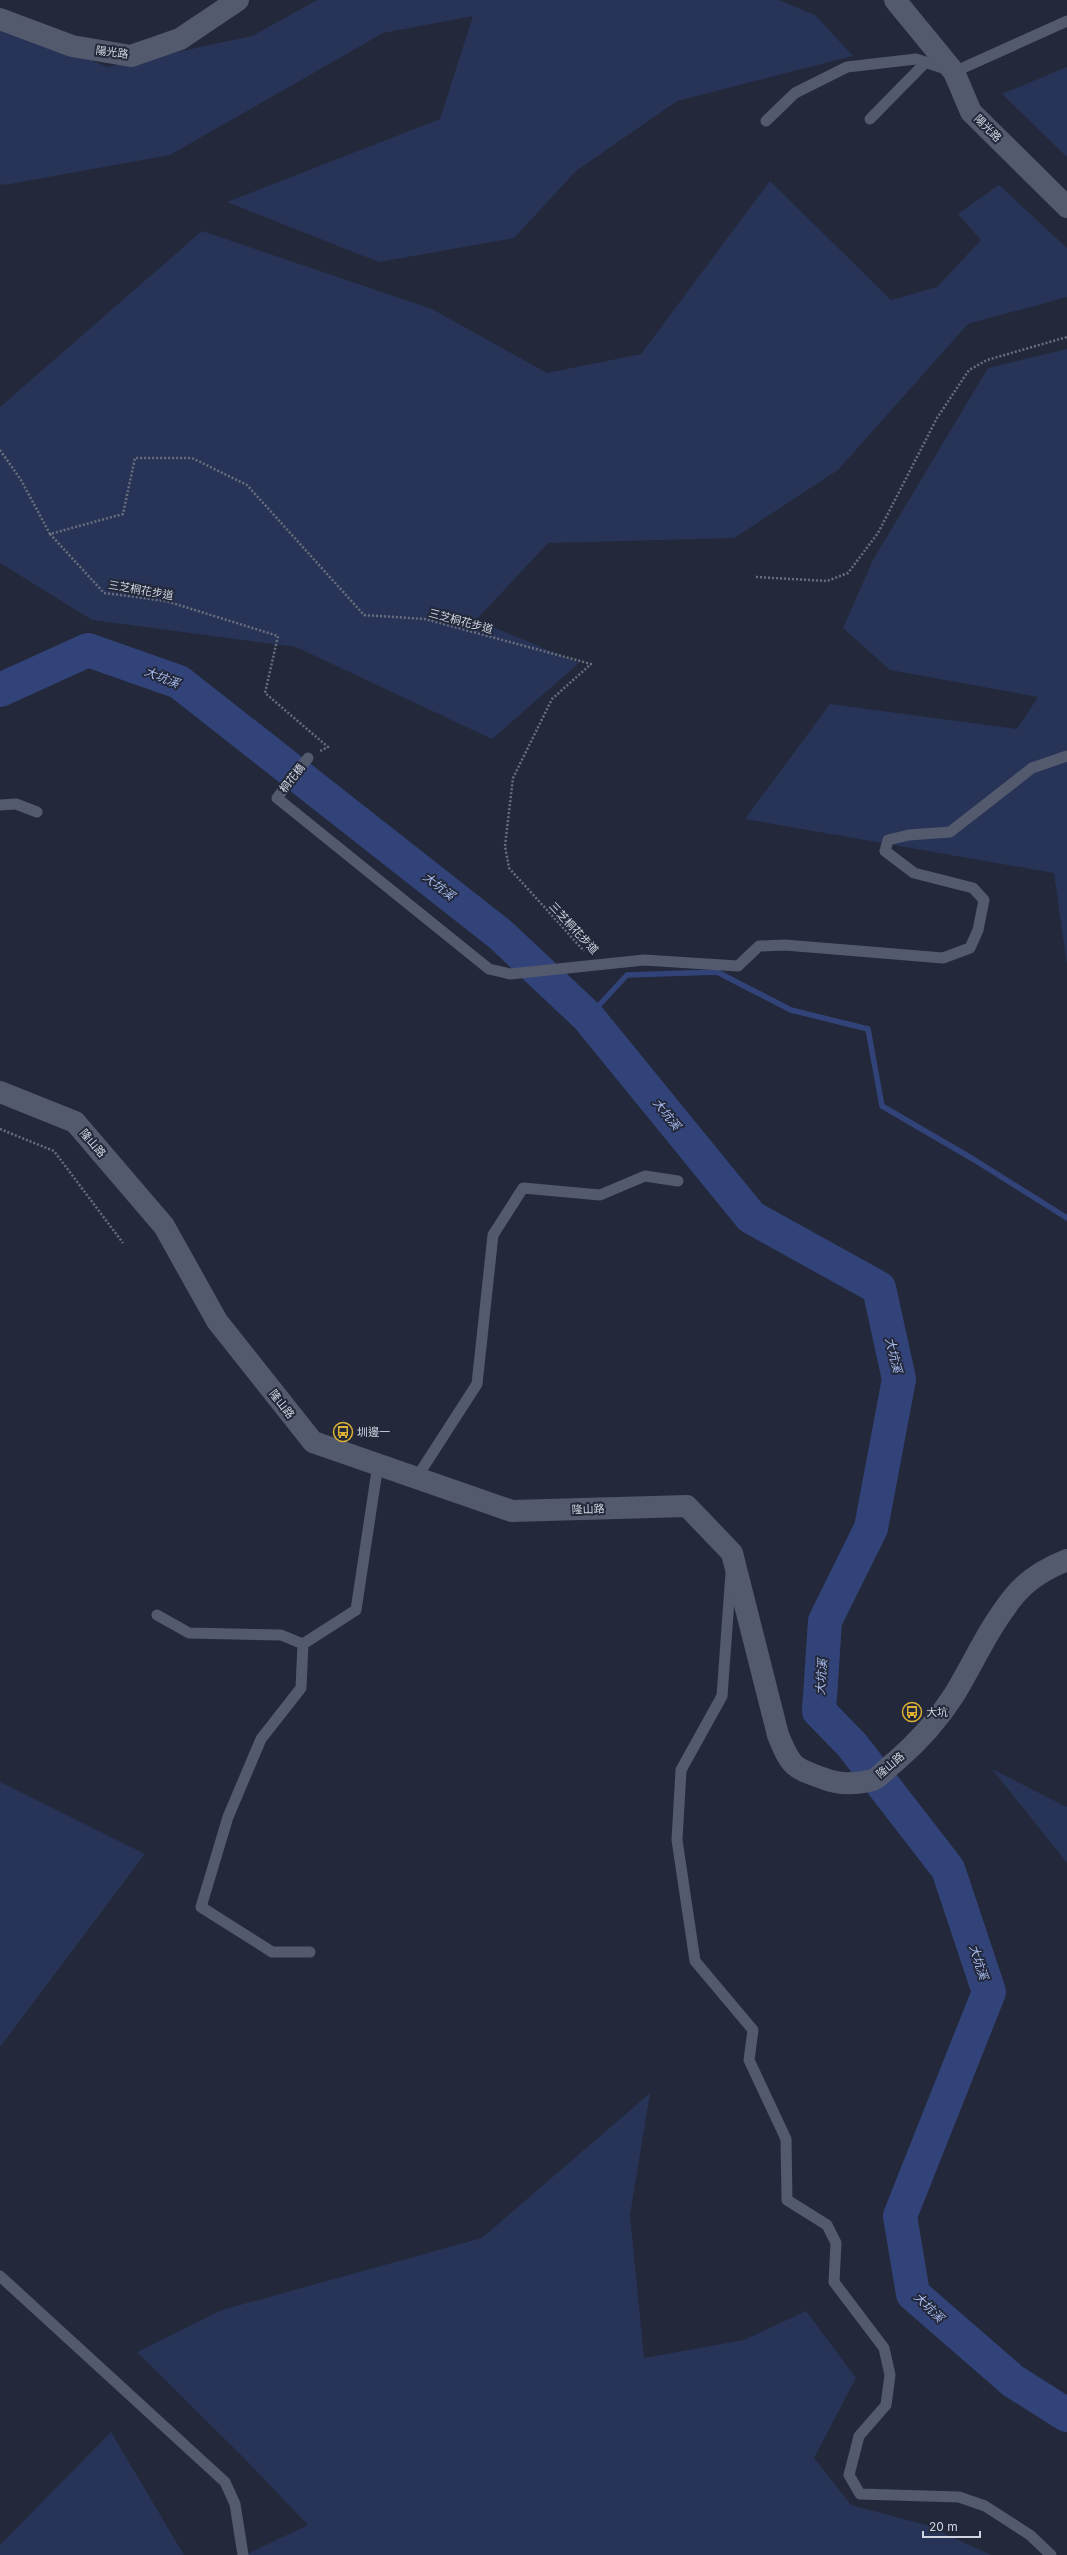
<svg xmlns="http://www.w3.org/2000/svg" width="1067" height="2555" font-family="Inter,'Noto Sans TC',sans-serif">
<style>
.green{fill:#283457}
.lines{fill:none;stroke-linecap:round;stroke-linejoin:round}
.stream{stroke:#324379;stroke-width:5.5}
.river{stroke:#324379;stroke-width:34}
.path{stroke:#696e7d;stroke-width:2.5;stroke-dasharray:2 2;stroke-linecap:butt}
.service{stroke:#535a6d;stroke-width:11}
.minor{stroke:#535a6d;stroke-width:22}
.tertiary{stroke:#535a6d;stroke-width:22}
.labels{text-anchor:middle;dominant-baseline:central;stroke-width:4;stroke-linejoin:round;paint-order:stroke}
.street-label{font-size:11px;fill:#d0d5e0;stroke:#23293a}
.poi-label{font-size:11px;fill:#d0d5e0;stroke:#23293a;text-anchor:start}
.water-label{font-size:12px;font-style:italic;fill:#aabdf0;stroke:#23293a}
</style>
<rect width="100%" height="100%" fill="#23293a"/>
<!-- green -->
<path class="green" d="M317,0H779L815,15L853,56L677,101L576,171L514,238L379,262L227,202L440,119L473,16L383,33L170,155L4,185L0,183V20L107,67L252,36Z
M1067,67V157L1002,94Z
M770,181L891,300L937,287L981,240L958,214L999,185L1067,248V297L968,324L838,470L734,538L548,543L476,620L579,663L492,739L296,647L92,620L0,563V407L202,231L432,309L547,373L641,354Z
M1067,349V965L1054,873L745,819L830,704L1017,729L1038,697L890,670L843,628L873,560L988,368Z
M992,1769L1067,1807V1863Z
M0,1782L145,1854L0,2047Z
M650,2093L630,2215L644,2358L744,2340L806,2311L856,2378L814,2458L851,2505L926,2525L991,2555H245L308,2525L243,2457L137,2352L222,2310L482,2238Z
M111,2432L184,2555H0V2545Z"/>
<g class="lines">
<!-- stream -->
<path class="stream" d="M588,1017L627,975L717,972L791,1010L868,1029L882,1106L973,1159L1067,1218"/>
<!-- river -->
<path class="river" d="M0,690L88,650L179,682L501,935L588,1017L751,1217L879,1288L899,1379L871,1528L825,1621L819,1711L852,1745L948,1869L989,1992L900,2216L913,2294L1013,2381L1067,2415"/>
<!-- path -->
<path class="path" d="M0,450L21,480L50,534L123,514L135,458H192L247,485L364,615L425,619L591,664L552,699L513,778L505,846L509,868L584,951
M50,534L104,593L166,601L278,636L265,693L328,747L320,751
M756,577L827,581L848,573L878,533L937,418L969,370L987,360L1067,337
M0,1129L54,1151L123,1243"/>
<!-- service -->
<path class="service" d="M870,119L926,62
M766,121L795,93L847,67L916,59L954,72L1067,21
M308,758L277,798L489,969L510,974L644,960L738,966L759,946L785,945L943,958L970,948L978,930L984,900L973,888L914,873L885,851L888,840L909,835L950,832L1032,768L1067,756
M0,805L16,804L37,812
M417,1477L477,1384L493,1235L523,1188L600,1195L645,1176L678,1181
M731,1573L722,1696L681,1770L677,1840L695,1961L753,2030L749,2060L786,2139L787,2200L827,2225L836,2243L834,2282L884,2348L890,2375L886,2405L859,2436L849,2475L860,2494L959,2497L985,2506L1030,2535L1051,2555
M157,1615L189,1633L281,1635L303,1644
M310,1952H272L201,1907L228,1817L261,1739L301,1688L303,1644L356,1610L378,1464
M0,2276L225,2482L235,2504L243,2555"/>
<!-- minor -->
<path class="minor" d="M895,0L954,72L971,112L1067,207
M0,19L72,46L131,56L180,39L238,0"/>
<!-- tertiary -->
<path class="tertiary" d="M0,1092L75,1122L164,1226L217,1321L313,1442L512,1511L687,1506L732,1553L778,1735C791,1767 793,1768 825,1779C840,1785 857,1784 873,1780C880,1777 889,1766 896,1761C918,1742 938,1720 954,1695C974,1662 990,1625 1015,1595C1029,1578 1047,1568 1067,1560"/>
</g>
<!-- icons -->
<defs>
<g id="bus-ring" transform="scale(1)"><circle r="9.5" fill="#23293a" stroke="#ddb133" stroke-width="1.5"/><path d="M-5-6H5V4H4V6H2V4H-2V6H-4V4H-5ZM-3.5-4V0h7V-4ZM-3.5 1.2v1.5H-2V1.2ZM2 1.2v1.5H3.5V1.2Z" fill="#ddb133"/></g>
</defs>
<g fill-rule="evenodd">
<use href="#bus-ring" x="343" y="1432"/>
<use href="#bus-ring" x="912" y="1712"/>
</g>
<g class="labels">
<!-- street labels -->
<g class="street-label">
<text transform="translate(112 52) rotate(7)">陽光路</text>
<text transform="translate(988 128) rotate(45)">陽光路</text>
<text transform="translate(141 590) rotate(10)">三芝桐花步道</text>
<text transform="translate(461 621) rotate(15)">三芝桐花步道</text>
<text transform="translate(292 778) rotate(-52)">桐花橋</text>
<text transform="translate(574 928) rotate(47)">三芝桐花步道</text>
<text transform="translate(93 1143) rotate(49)">隆山路</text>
<text transform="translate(282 1404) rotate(52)">隆山路</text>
<text transform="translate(588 1509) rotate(-2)">隆山路</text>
<text transform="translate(890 1765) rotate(-41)">隆山路</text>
</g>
<!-- poi labels -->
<g class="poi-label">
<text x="357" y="1432">圳邊一</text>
<text x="926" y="1712">大坑</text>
</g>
<!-- water labels -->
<g class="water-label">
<text transform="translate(162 677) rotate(22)">大坑溪</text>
<text transform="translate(439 886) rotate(38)">大坑溪</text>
<text transform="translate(667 1114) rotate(51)">大坑溪</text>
<text transform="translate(894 1355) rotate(77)">大坑溪</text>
<text transform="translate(821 1677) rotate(-86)">大坑溪</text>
<text transform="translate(979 1962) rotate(72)">大坑溪</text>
<text transform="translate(929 2307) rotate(44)">大坑溪</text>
</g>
</g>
<!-- scale -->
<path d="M923 2531v6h57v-6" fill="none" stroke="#d0d5e0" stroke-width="2"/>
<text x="929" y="2531" font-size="12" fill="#d0d5e0" stroke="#23293a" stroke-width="3" paint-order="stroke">20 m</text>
</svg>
